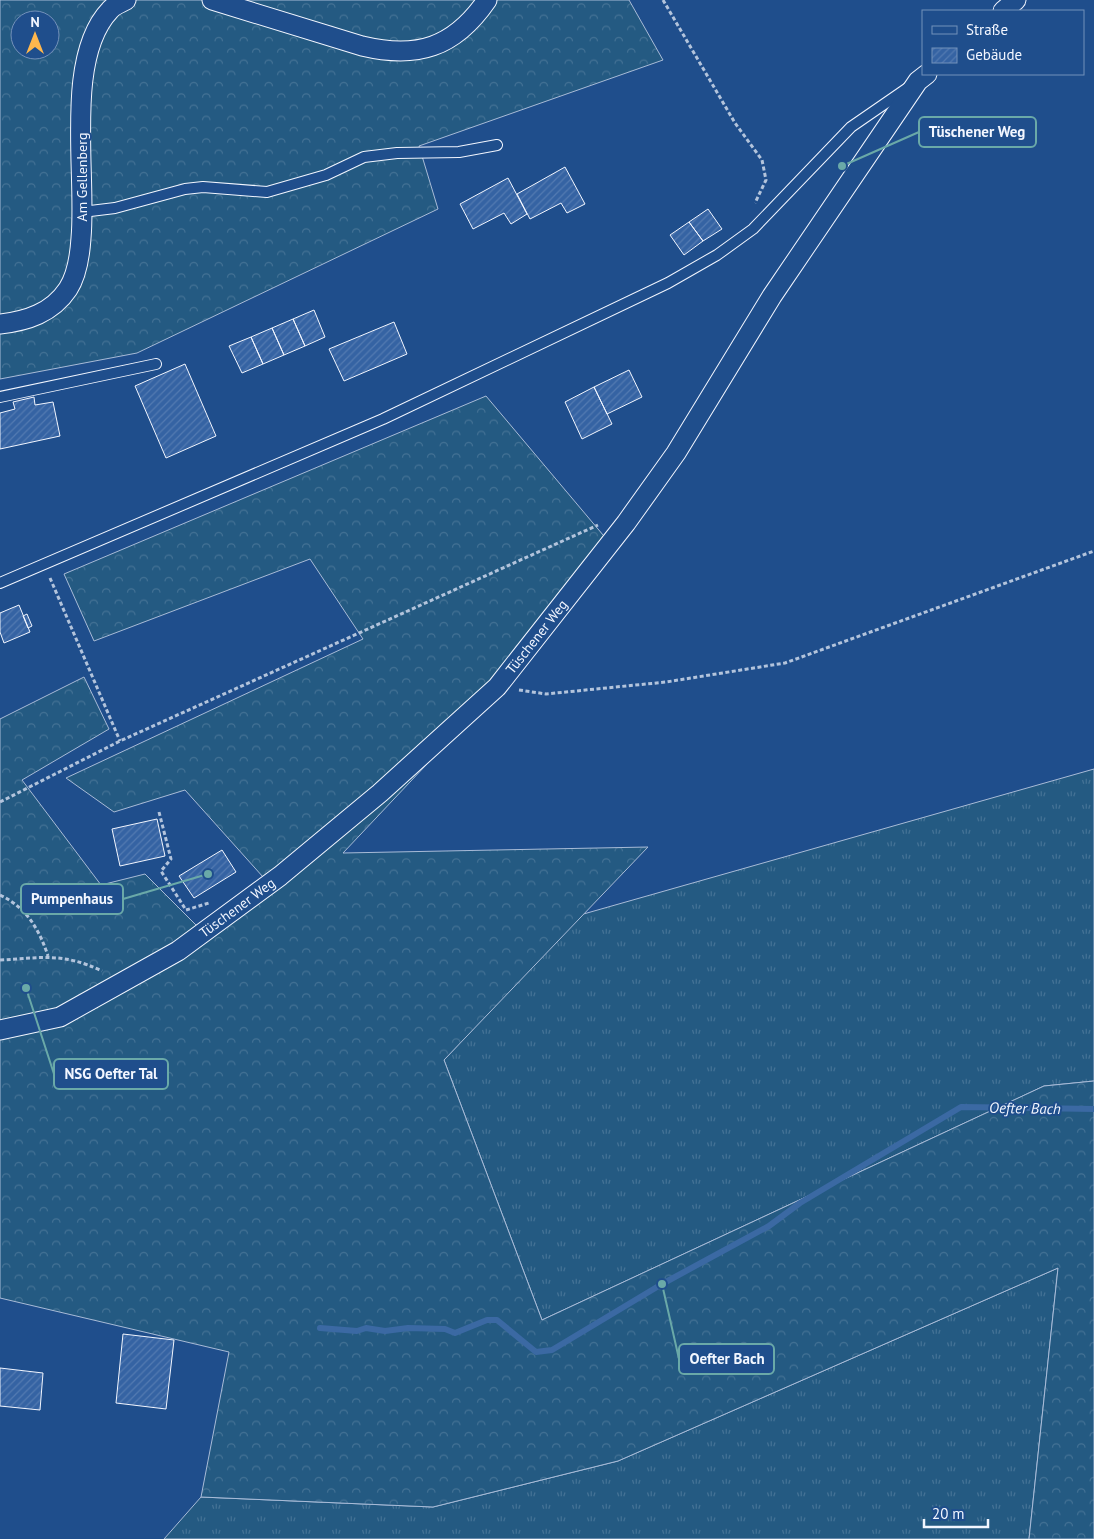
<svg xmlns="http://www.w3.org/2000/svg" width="1094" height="1539" font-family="'PT Sans',sans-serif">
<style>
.grass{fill:url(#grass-tufts);stroke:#a8bbd7}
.forest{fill:url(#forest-crowns);stroke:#a8bbd7;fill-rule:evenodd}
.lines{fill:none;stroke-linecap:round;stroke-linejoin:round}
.stream{stroke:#3b69a3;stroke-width:6}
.building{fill:url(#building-hatch);stroke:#f2f6ff}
.lane-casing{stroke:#f2f6ff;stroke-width:12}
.street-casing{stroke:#f2f6ff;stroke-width:21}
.path{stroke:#b3c4dc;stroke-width:3;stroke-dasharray:4 2.5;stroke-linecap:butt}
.lane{stroke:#1f4e8c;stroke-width:10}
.street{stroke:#1f4e8c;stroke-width:19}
.labels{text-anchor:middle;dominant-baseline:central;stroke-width:4;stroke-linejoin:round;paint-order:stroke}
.street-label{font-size:14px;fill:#f2f6ff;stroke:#1f4e8c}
.water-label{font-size:15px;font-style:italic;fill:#f2f6ff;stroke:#1f4e8c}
.leader{fill:none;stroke:#6aa9a8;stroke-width:2}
.callout-dot{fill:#6aa9a8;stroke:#1f4e8c;stroke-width:2}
.callout{fill:#1f4e8c;stroke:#6aa9a8;stroke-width:2}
.callout-label{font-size:15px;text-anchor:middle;font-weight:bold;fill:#f2f6ff}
</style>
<defs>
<pattern id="grass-tufts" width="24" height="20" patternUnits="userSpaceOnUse" patternTransform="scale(1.25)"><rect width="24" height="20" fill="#245a82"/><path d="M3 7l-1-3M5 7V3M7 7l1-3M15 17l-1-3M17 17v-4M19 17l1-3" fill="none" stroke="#447295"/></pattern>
<pattern id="forest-crowns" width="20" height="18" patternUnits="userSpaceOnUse" patternTransform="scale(1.25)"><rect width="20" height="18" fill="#245a82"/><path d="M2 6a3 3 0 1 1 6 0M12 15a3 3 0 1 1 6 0" fill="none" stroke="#447295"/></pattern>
<pattern id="building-hatch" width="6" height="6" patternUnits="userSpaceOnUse" patternTransform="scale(1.25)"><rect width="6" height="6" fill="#3563a3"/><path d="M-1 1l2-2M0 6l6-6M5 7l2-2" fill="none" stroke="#537ab1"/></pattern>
</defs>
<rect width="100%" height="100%" fill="#1f4e8c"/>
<!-- grass -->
<path class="grass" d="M1094,769V1081L1044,1086L542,1320L444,1060L580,915Z
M1058,1268L1029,1539H164L201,1497L433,1507L618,1461Z"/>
<!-- forest -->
<path class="forest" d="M0,0H629L663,60L419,146L438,209L137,353L0,379ZM20,20H50V50H20Z
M486,396L614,548L599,573L528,657L343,853L648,847L444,1060L542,1320L1044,1086L1094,1081V1539H1029L1058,1268L618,1461L433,1507L201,1497L229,1352L0,1298V719L84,677L109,729L22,780L101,885L145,874L208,937L272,887L185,790L114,812L66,778L363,639L310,559L94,641L64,574Z"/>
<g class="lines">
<!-- stream -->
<path class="stream" d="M320,1328L357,1331L366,1328L385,1331L408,1328L445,1329L455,1333L487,1320H497L536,1352L552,1350L662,1284L769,1226L800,1203L961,1107L1094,1109"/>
</g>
<!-- building -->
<path class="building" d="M565,167L585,204L567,213L561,203L530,219L517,194Z
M508,178L527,214L511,224L504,213L473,229L460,204Z
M708,209L722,229L703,241L689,222Z
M689,222L703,241L684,255L670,235Z
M314,310L325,337L305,346L293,319Z
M293,319L305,346L284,355L272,328Z
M394,322L407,354L344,381L329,349Z
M272,328L284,355L263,364L251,337Z
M251,337L263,364L242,373L229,346Z
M185,364L216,436L166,458L135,386Z
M629,370L642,397L607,414L594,387Z
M594,387L612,424L582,439L565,402Z
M34,397L35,405L53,402L60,436L0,449V413L15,409L13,402Z
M19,605L30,632L4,643L0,632V613Z
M27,614L32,626L28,628L23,616Z
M157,819L165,856L120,866L112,829Z
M222,850L236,872L194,898L179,876Z
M123,1334L174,1340L166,1409L116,1403Z
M0,1368L43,1373L40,1410L0,1406Z"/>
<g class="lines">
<!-- lane casing -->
<g class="lane-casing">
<path id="lane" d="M82,212L115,208L185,189L203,187L267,192L326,175L364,157L397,153L459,152L497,145
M0,397L156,364
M0,583L383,419L668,283L717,255L753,229L851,127L909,87"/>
</g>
<!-- street casing -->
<g class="street-casing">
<g id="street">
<path d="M212,0L362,46C417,59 454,48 487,0"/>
<path d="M1003,11L1016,0"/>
<path d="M0,324C27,321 52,313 68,289C77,275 80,254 81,238C87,174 64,58 110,10C114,5 121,3 126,0"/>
<path id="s1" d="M0,1030L60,1017L178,951L280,876L380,793L497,687L626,523L676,453L772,296L918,81L927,74"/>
</g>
</g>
<!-- path -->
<path class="path" d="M663,0L735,123L762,160L766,180L755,203
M50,578L120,741
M519,690L546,694L666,682L785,663L1094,551
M0,802L120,741L598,525
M159,812L171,859L161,871L186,910L209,903
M0,895C27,908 39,929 48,956
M0,960C41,958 62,952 102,971"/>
<!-- lane -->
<use href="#lane" class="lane"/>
<!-- street -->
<use href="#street" class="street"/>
</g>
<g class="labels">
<!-- street labels -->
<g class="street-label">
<text transform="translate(82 177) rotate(-90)">Am Gellenberg</text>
<text stroke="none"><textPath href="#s1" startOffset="675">Tüschener Weg</textPath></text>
<text stroke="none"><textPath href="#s1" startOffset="270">Tüschener Weg</textPath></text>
</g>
<!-- water labels -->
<g class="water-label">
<text transform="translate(1025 1108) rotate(1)">Oefter Bach</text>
</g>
</g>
<!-- callouts -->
<path class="leader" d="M842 166L919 132M208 874L123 899M26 988L54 1074M662 1284L679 1359"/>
<g class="callout-dot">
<circle cx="842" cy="166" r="5"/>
<circle cx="208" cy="874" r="5"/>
<circle cx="26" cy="988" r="5"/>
<circle cx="662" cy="1284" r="5"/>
</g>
<g class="callout">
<rect x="919" y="117" width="117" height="30" rx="5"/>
<rect x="21" y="884" width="102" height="30" rx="5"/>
<rect x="54" y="1059" width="114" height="30" rx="5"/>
<rect x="679" y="1344" width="95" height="30" rx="5"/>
</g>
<g class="callout-label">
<text x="977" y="137">Tüschener Weg</text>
<text x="72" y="904">Pumpenhaus</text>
<text x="111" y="1079">NSG Oefter Tal</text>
<text x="727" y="1364">Oefter Bach</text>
</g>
<!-- legend -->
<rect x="922" y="10" width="162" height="65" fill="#1f4e8c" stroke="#7391ba"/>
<rect x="932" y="26" width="25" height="8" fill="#1f4e8c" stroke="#7391ba"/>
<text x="966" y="35" font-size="15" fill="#f2f6ff">Straße</text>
<rect x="932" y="48" width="25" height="15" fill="url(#building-hatch)" stroke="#7391ba"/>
<text x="966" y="60" font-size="15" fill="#f2f6ff">Gebäude</text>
<!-- north arrow -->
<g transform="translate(35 35)"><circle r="24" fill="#1f4e8c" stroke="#7391ba"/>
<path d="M0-4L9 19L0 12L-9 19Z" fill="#ffb74d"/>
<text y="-8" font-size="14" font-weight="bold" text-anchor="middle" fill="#f2f6ff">N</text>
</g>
<!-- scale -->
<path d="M924 1519v8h64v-8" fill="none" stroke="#f2f6ff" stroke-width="2.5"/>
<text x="932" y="1519" font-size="15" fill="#f2f6ff" stroke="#1f4e8c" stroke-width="4" paint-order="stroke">20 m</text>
</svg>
